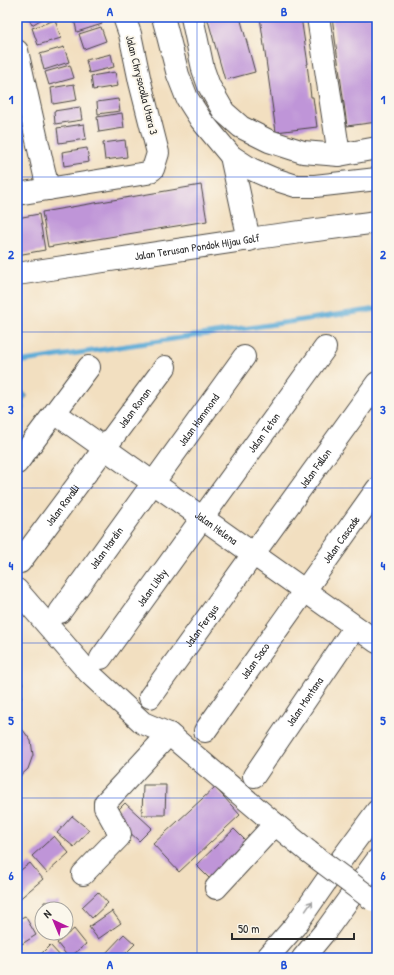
<svg xmlns="http://www.w3.org/2000/svg" width="394" height="975" font-family="'Patrick Hand',sans-serif">
<style>
.water{fill:#5caad6;stroke:#446a80}
.lines{fill:none;stroke-linecap:round;stroke-linejoin:round}
.stream{stroke:#5caad6;stroke-width:5}
.building{fill:#bf95d8}
.minor-casing{stroke:#494641;stroke-width:24}
.major-casing{stroke:#494641;stroke-width:24}
.minor{stroke:#fff;stroke-width:22}
.major{stroke:#fff;stroke-width:22}
.minor-bridge-casing{stroke:#494641;stroke-width:24;stroke-linecap:butt}
.minor-bridge{stroke:#fff;stroke-width:22}
.oneway{stroke:#a0a0a0}
.grid{fill:none;stroke:#1d4ed8;stroke-width:1;stroke-opacity:0.55}
.labels{text-anchor:middle;dominant-baseline:central;stroke-width:4;stroke-linejoin:round;paint-order:stroke}
.street-label{font-size:11px;fill:#2b2b2b;stroke:#fbf7ec}
.neatline{fill:none;stroke:#1d4ed8;stroke-width:1.5}
.grid-label{font-size:13px;text-anchor:middle;font-weight:bold;fill:#1d4ed8}
</style>
<rect width="100%" height="100%" fill="#fbf7ec"/>
<filter id="ink" filterUnits="userSpaceOnUse"><feTurbulence type="fractalNoise" baseFrequency=".025" numOctaves="2"/><feDisplacementMap in="SourceGraphic" scale="8" xChannelSelector="R" yChannelSelector="G"/><feConvolveMatrix kernelMatrix="1 2 1 2 8 2 1 2 1" color-interpolation-filters="sRGB"/></filter>
<filter id="wash" filterUnits="userSpaceOnUse"><feTurbulence type="fractalNoise" baseFrequency=".012" numOctaves="4" result="noise"/><feDisplacementMap in="SourceGraphic" scale="16" xChannelSelector="R" yChannelSelector="G"/><feGaussianBlur stdDeviation="0.9" result="paint"/><feColorMatrix in="noise" values="0 0 0 0 0 0 0 0 0 0 0 0 0 0 0 0 0 1.4 0 .05"/><feComposite in="paint" operator="in"/></filter>
<g filter="url(#wash)">
<rect width="100%" height="100%" fill="#f2dfc0"/>
<!-- water -->
<path class="water" d="M21,390L27,395V397C23,401 22,403 24,408L21,413L17,415V391Z"/>
<g class="lines">
<!-- stream -->
<path class="stream" d="M17,362L377,309"/>
</g>
<g id="blocks">
<!-- building -->
<path class="building" d="M28,17H45L32,25Z
M81,17H100L102,24L77,32L74,19Z
M207,17H240L255,72L225,80Z
M260,17H301L308,64H307L311,97H313L317,127L276,132Z
M332,17H373L377,43V122L347,126Z
M55,20L61,38L38,45L32,28Z
M101,27L106,41L84,49L79,34Z
M64,47L69,62L44,70L40,54Z
M111,54L114,67L89,73L86,60Z
M70,65L74,78L49,85L45,72Z
M115,72L118,86L93,90L91,76Z
M74,84L77,100L53,104L51,88Z
M118,99L120,111L98,114L97,102Z
M80,107L82,120L55,124L54,111Z
M122,113L124,128L99,132L97,117Z
M84,124L86,139L59,143L57,128Z
M125,140L127,157L105,160L103,143Z
M87,148L89,162L64,166L62,152Z
M201,185L207,221L48,247L42,212Z
M39,214L45,250L17,255V218Z
M17,632L22,639L17,643Z
M17,677L23,684L17,688Z
M17,692L22,698L17,701Z
M17,727L23,730L31,741L33,755L28,769L17,779Z
M143,785H166L165,815H142Z
M215,787L240,815L179,872L153,844Z
M125,803L152,828L139,841L112,816Z
M72,816L89,830L74,847L57,833Z
M234,829L249,844L211,880L196,865Z
M54,836L69,853L47,873L32,856Z
M30,863L43,879L17,901V873Z
M98,892L108,903L92,918L82,907Z
M44,902H59V909H44Z
M112,911L121,923L98,939L89,927Z
M25,916L36,935L22,944L17,935V920Z
M74,929L86,944L69,958L57,943Z
M124,934L135,944L121,958H111L106,953Z
M50,945L62,958H37Z"/>
</g>
</g>
<g filter="url(#ink)">
<use href="#blocks" fill-opacity="0" stroke="#494641" stroke-width="1"/>
<g class="lines">
<!-- minor casing -->
<g class="minor-casing">
<g id="minor">
<path d="M163,17L166,28L178,75L187,98L201,120L231,156L251,169L274,179L296,186H315L377,179"/>
<path d="M192,17L203,69L209,86L224,112L241,127L269,141L303,152L339,155L377,148"/>
<path d="M318,17L339,155"/>
<path d="M17,51L48,189"/>
<path d="M231,156L249,240"/>
<path d="M17,194L147,173L153,169L158,153L140,82L130,34L124,17"/>
<path id="s1" d="M55,413L377,642"/>
<path d="M17,463L89,367"/>
<path id="s2" d="M20,562L165,367"/>
<path d="M17,590L89,673L143,723L169,734L275,824L309,852"/>
<path id="s3" d="M60,612L244,357"/>
<path id="s4" d="M101,658L325,348"/>
<path id="s5" d="M150,697L377,383"/>
<path id="s6" d="M205,731L377,489"/>
<path id="s7" d="M254,776L355,627"/>
<path d="M83,874L119,837L120,834L119,832L105,807V803L169,734"/>
<path d="M216,888L275,824"/>
</g>
</g>
<!-- major casing -->
<g class="major-casing">
<g id="major">
<path id="s8" d="M17,274L263,237L377,222"/>
<path d="M267,958L295,926L338,864L377,811"/>
<path d="M303,958L327,929L377,860"/>
</g>
</g>
<!-- minor -->
<use href="#minor" class="minor"/>
<!-- major -->
<use href="#major" class="major"/>
<!-- minor-bridge casing -->
<g class="minor-bridge-casing">
<path id="minor-bridge" d="M309,852L373,900"/>
</g>
<!-- minor-bridge -->
<use href="#minor-bridge" class="minor-bridge"/>
</g>
<!-- one-way arrows -->
<defs><path id="oneway-shaft" d="M-6 0H5M1.5-3L5.5 0L1.5 3" fill="none" stroke-width="1.6" stroke-linecap="round" stroke-linejoin="round"/></defs>
<use class="oneway" href="#oneway-shaft" transform="translate(309 906) rotate(-55)"/>
</g>
<!-- grid -->
<path class="grid" d="M197,17V958M17,177H377M17,332H377M17,488H377M17,643H377M17,798H377"/>
<g class="labels">
<!-- street labels -->
<g class="street-label">
<text transform="translate(142 85) rotate(76)">Jalan Chrysocolla Utara 3</text>
<text stroke="none"><textPath href="#s8" startOffset="182">Jalan Terusan Pondok Hijau Golf</textPath></text>
<text stroke="none"><textPath href="#s2" startOffset="192">Jalan Ronan</textPath></text>
<text stroke="none"><textPath href="#s3" startOffset="237">Jalan Hammond</textPath></text>
<text stroke="none"><textPath href="#s4" startOffset="278">Jalan Teton</textPath></text>
<text stroke="none"><textPath href="#s5" startOffset="282">Jalan Fallon</textPath></text>
<text stroke="none"><textPath href="#s2" startOffset="71">Jalan Ravalli</textPath></text>
<text stroke="none"><textPath href="#s1" startOffset="198">Jalan Helena</textPath></text>
<text stroke="none"><textPath href="#s6" startOffset="235">Jalan Cascade</textPath></text>
<text stroke="none"><textPath href="#s3" startOffset="79">Jalan Hardin</textPath></text>
<text stroke="none"><textPath href="#s4" startOffset="87">Jalan Libby</textPath></text>
<text stroke="none"><textPath href="#s5" startOffset="88">Jalan Fergus</textPath></text>
<text stroke="none"><textPath href="#s6" startOffset="86">Jalan Saco</textPath></text>
<text stroke="none"><textPath href="#s7" startOffset="90">Jalan Montana</textPath></text>
</g>
</g>
<!-- margin -->
<rect width="394" height="975" fill="none" stroke="#fbf7ec" stroke-width="44"/>
<!-- north arrow -->
<g transform="translate(54 921) rotate(316)"><circle r="19" fill="#fbf7ec" stroke="#a8a59f"/>
<path d="M0-3L7 15L0 10L-7 15Z" fill="#b5179e"/>
<text y="-6" font-size="11" font-weight="bold" text-anchor="middle" fill="#2b2b2b">N</text>
</g>
<!-- scale -->
<path d="M232 933v6h122v-6" fill="none" stroke="#2b2b2b" stroke-width="2"/>
<text x="238" y="933" font-size="12" fill="#2b2b2b" stroke="#fbf7ec" stroke-width="3" paint-order="stroke">50 m</text>
<rect x="22" y="22" width="350" height="931" class="neatline"/>
<g class="grid-label">
<text x="110" y="16">A</text>
<text x="284" y="16">B</text>
<text x="11" y="104">1</text>
<text x="383" y="104">1</text>
<text x="11" y="259">2</text>
<text x="383" y="259">2</text>
<text x="11" y="414">3</text>
<text x="383" y="414">3</text>
<text x="11" y="570">4</text>
<text x="383" y="570">4</text>
<text x="11" y="725">5</text>
<text x="383" y="725">5</text>
<text x="11" y="880">6</text>
<text x="383" y="880">6</text>
<text x="110" y="969">A</text>
<text x="284" y="969">B</text>
</g>
</svg>
